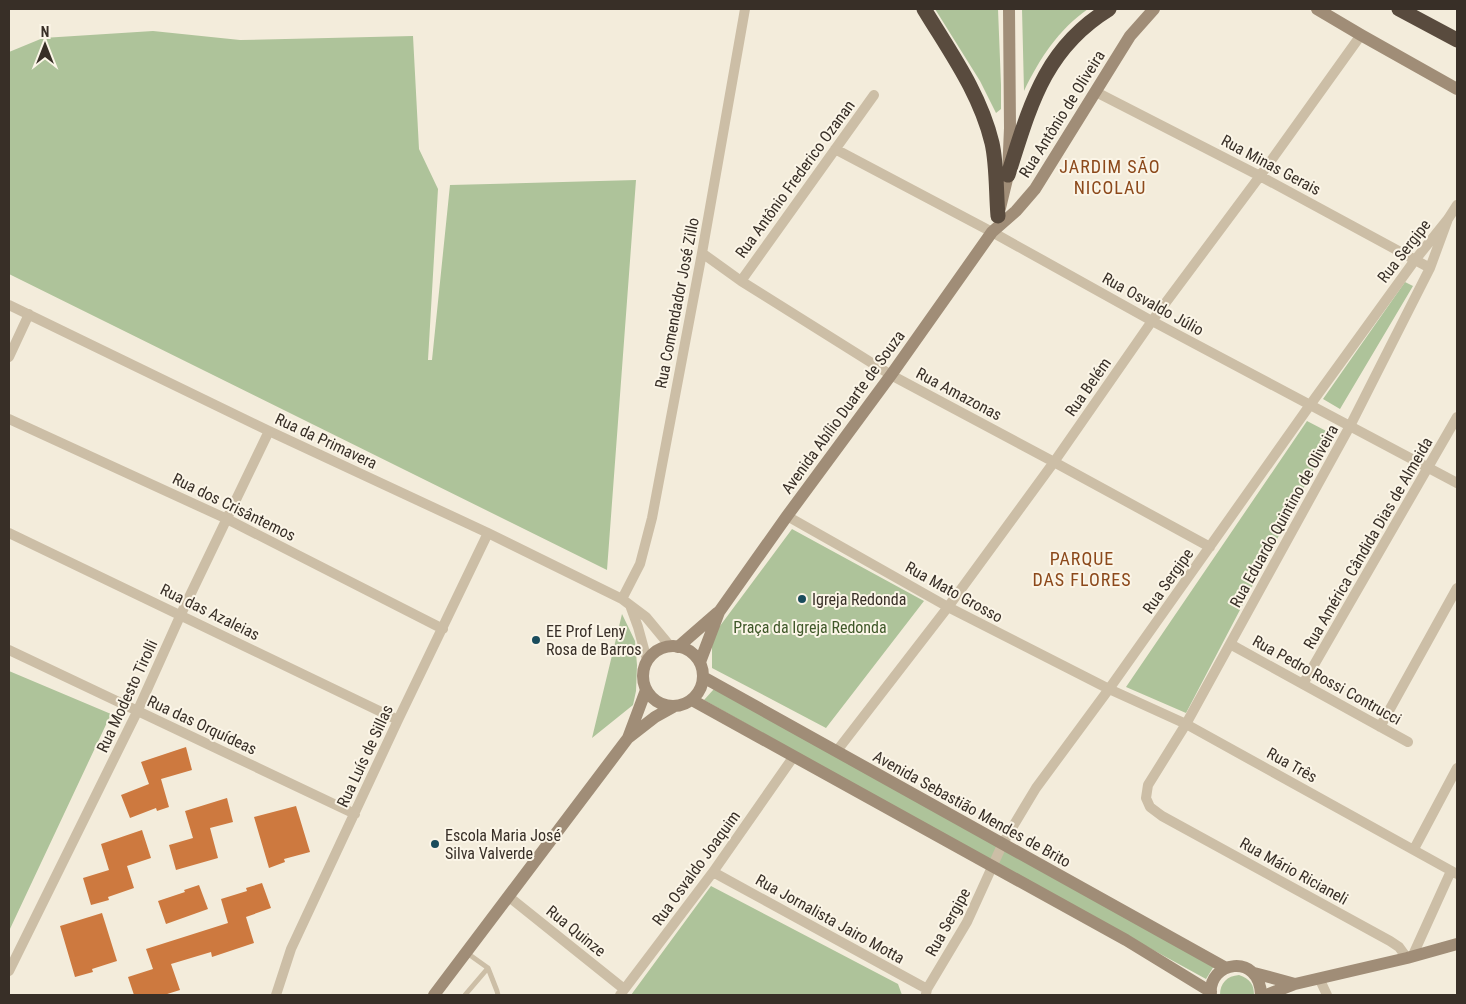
<svg xmlns="http://www.w3.org/2000/svg" width="1466" height="1004" font-family="'Roboto Condensed',sans-serif">
<style>
.green{fill:#aec39a}
.building{fill:#cd793f}
.lines{fill:none;stroke-linecap:round;stroke-linejoin:round}
.lane{stroke:#ccbea6;stroke-width:5}
.street{stroke:#ccbea6;stroke-width:10}
.secondary{stroke:#a08d77;stroke-width:12}
.highway{stroke:#594b3e;stroke-width:15}
.poi-dot{fill:#1a4c5c;stroke:#fbf5e7;stroke-width:2}
.labels{text-anchor:middle;dominant-baseline:central;stroke-width:4;stroke-linejoin:round;paint-order:stroke}
.street-label{font-size:16px;fill:#382f27;stroke:#fbf5e7}
.poi-label{font-size:16px;fill:#382f27;stroke:#fbf5e7;text-anchor:start}
.park-label{font-size:16px;fill:#3f5829;stroke:#fbf5e7}
.neighbourhood-label{font-size:18px;letter-spacing:1px;fill:#8c491b;stroke:#fbf5e7}
</style>
<rect width="100%" height="100%" fill="#f3ecdb"/>
<!-- green -->
<path class="green" d="M935,9H998L1001,85V109L996,113L980,81Z
M1022,9H1088C1058,30 1040,58 1024,91Z
M153,31L240,40L413,36L419,149L438,189L428,360H432L450,185L636,180L607,570L9,274V52L43,38Z
M1405,282L1413,286L1340,409L1323,399Z
M1307,421L1332,434L1186,713L1126,687Z
M792,529L924,601L826,728L712,668V646L714,634Z
M622,614L635,641L637,665L636,691L633,705L592,738Z
M9,671L111,714L9,931Z
M714,689L1214,966L1206,979L1000,866L704,700Z
M711,886L898,984L902,995H631Z
M1239,975C1250,979 1254,984 1254,995H1220C1220,983 1227,976 1239,975Z"/>
<!-- building -->
<path class="building" d="M186,747L192,770L161,779L169,807L157,811L156,808L130,818L121,795L149,784L141,762Z
M227,798L233,822L210,828L218,858L176,870L169,845L193,838L185,811Z
M296,806L310,852L284,859L285,862L269,868L254,817Z
M142,830L151,858L127,866L134,888L108,897L109,900L91,905L83,878L109,870L101,844Z
M262,883L271,908L246,917L254,943L212,957L211,952L171,964L180,990L164,995H134L128,977L153,969L146,949L228,923L221,899L247,891L246,888Z
M199,885L208,909L166,924L158,901L185,892L184,890Z
M102,913L117,961L92,969L93,972L75,977L60,926Z"/>
<g class="lines">
<!-- lane -->
<path class="lane" d="M467,953L488,968L497,991L498,995
M465,995L488,968"/>
<!-- street -->
<path class="street" d="M1096,92L1260,176L1430,268
M835,149L992,232L1152,321L1457,483
M702,253L741,281L891,375L1054,462L1210,547
M741,281L874,95
M9,305L269,431L488,533L622,599L646,617L670,646
M9,357L29,314
M9,419L227,519L443,629
M787,516L948,607L1109,689L1186,724L1457,874
M9,533L398,720
M622,599L640,564L652,518L702,253L745,9
M630,605L638,627L647,660
M1230,644L1408,742
M9,650L355,814
M1303,684L1457,417
M1380,727L1457,588
M836,752L948,607L1054,462L1152,321L1260,176L1361,35
M1414,849L1457,768
M713,872L927,989L926,994
M509,897L624,989
M1412,957L1451,871
M1407,958L1399,947L1390,941L1162,816L1150,807L1146,798L1148,785L1186,724L1350,426L1430,268L1448,219
M9,971L137,712L181,614L269,431
M1320,980L1327,995
M927,989L967,922L1003,843L1036,788L1109,689L1310,405L1415,260L1448,219L1457,205
M276,995L291,949L398,720L488,533
M620,995L713,872L794,756"/>
<!-- secondary -->
<path class="secondary" d="M1317,9L1361,35L1457,89
M1000,208L1008,175L1010,128L1009,9
M643 676a30 30 0 1 1 60 0a30 30 0 1 1-60 0Z
M678,647L717,613
M700,662L719,612L787,516L891,375L992,232L1016,211L1035,189L1130,36L1154,9
M703,677L1226,968
M692,700L1126,940L1211,992
M628,738L646,690
M1254,973L1295,984
M434,995L628,738L655,717L673,707
M1211,995C1207,961 1260,952 1261,995
M1266,995L1295,984L1407,958L1457,944"/>
<!-- highway -->
<path class="highway" d="M924,9C950,52 980,93 992,143C997,165 996,193 998,216
M1399,9L1457,40
M1008,175C1030,106 1044,49 1109,9"/>
</g>
<!-- markers -->
<g class="poi-dot">
<circle cx="802" cy="599" r="5"/>
<circle cx="536" cy="640" r="5"/>
<circle cx="435" cy="844" r="5"/>
</g>
<g class="labels">
<!-- street labels -->
<g class="street-label">
<text transform="translate(1062 114) rotate(-58)">Rua Antônio de Oliveira</text>
<text transform="translate(1271 165) rotate(28)">Rua Minas Gerais</text>
<text transform="translate(795 179) rotate(-54)">Rua Antônio Frederico Ozanan</text>
<text transform="translate(1404 251) rotate(-52)">Rua Sergipe</text>
<text transform="translate(677 303) rotate(-79)">Rua Comendador José Zillo</text>
<text transform="translate(1153 304) rotate(29)">Rua Osvaldo Júlio</text>
<text transform="translate(1088 387) rotate(-55)">Rua Belém</text>
<text transform="translate(959 394) rotate(28)">Rua Amazonas</text>
<text transform="translate(843 412) rotate(-54)">Avenida Abílio Duarte de Souza</text>
<text transform="translate(326 441) rotate(25)">Rua da Primavera</text>
<text transform="translate(234 507) rotate(26)">Rua dos Crisântemos</text>
<text transform="translate(1284 516) rotate(-61)">Rua Eduardo Quintino de Oliveira</text>
<text transform="translate(1368 543) rotate(-60)">Rua América Cândida Dias de Almeida</text>
<text transform="translate(1168 581) rotate(-55)">Rua Sergipe</text>
<text transform="translate(954 592) rotate(29)">Rua Mato Grosso</text>
<text transform="translate(210 612) rotate(26)">Rua das Azaleias</text>
<text transform="translate(1327 680) rotate(29)">Rua Pedro Rossi Contrucci</text>
<text transform="translate(127 696) rotate(-65)">Rua Modesto Tirolli</text>
<text transform="translate(202 725) rotate(25)">Rua das Orquídeas</text>
<text transform="translate(365 756) rotate(-65)">Rua Luís de Sillas</text>
<text transform="translate(1292 765) rotate(29)">Rua Três</text>
<text transform="translate(972 809) rotate(29)">Avenida Sebastião Mendes de Brito</text>
<text transform="translate(696 868) rotate(-54)">Rua Osvaldo Joaquim</text>
<text transform="translate(1294 871) rotate(29)">Rua Mário Ricianeli</text>
<text transform="translate(830 919) rotate(29)">Rua Jornalista Jairo Motta</text>
<text transform="translate(948 922) rotate(-61)">Rua Sergipe</text>
<text transform="translate(576 931) rotate(39)">Rua Quinze</text>
</g>
<!-- poi labels -->
<g class="poi-label">
<text x="812" y="599">Igreja Redonda</text>
<text x="546" y="631">EE Prof Leny<tspan x="546" dy="18">Rosa de Barros</tspan></text>
<text x="445" y="835">Escola Maria José<tspan x="445" dy="18">Silva Valverde</tspan></text>
</g>
<!-- park labels -->
<g class="park-label">
<text x="810" y="627">Praça da Igreja Redonda</text>
</g>
<!-- neighbourhood labels -->
<g class="neighbourhood-label">
<text x="1110" y="166">JARDIM SÃO<tspan x="1110" dy="21">NICOLAU</tspan></text>
<text x="1082" y="558">PARQUE<tspan x="1082" dy="21">DAS FLORES</tspan></text>
</g>
</g>
<!-- border -->
<rect width="1466" height="1004" fill="none" stroke="#382f27" stroke-width="20"/>
<!-- north arrow -->
<g transform="translate(45 45)" stroke="#fbf5e7" stroke-width="4" paint-order="stroke">
<path d="M0-4L9 19L0 12L-9 19Z" fill="#382f27"/>
<text y="-8" font-size="14" font-weight="bold" text-anchor="middle" fill="#382f27">N</text>
</g>
</svg>
